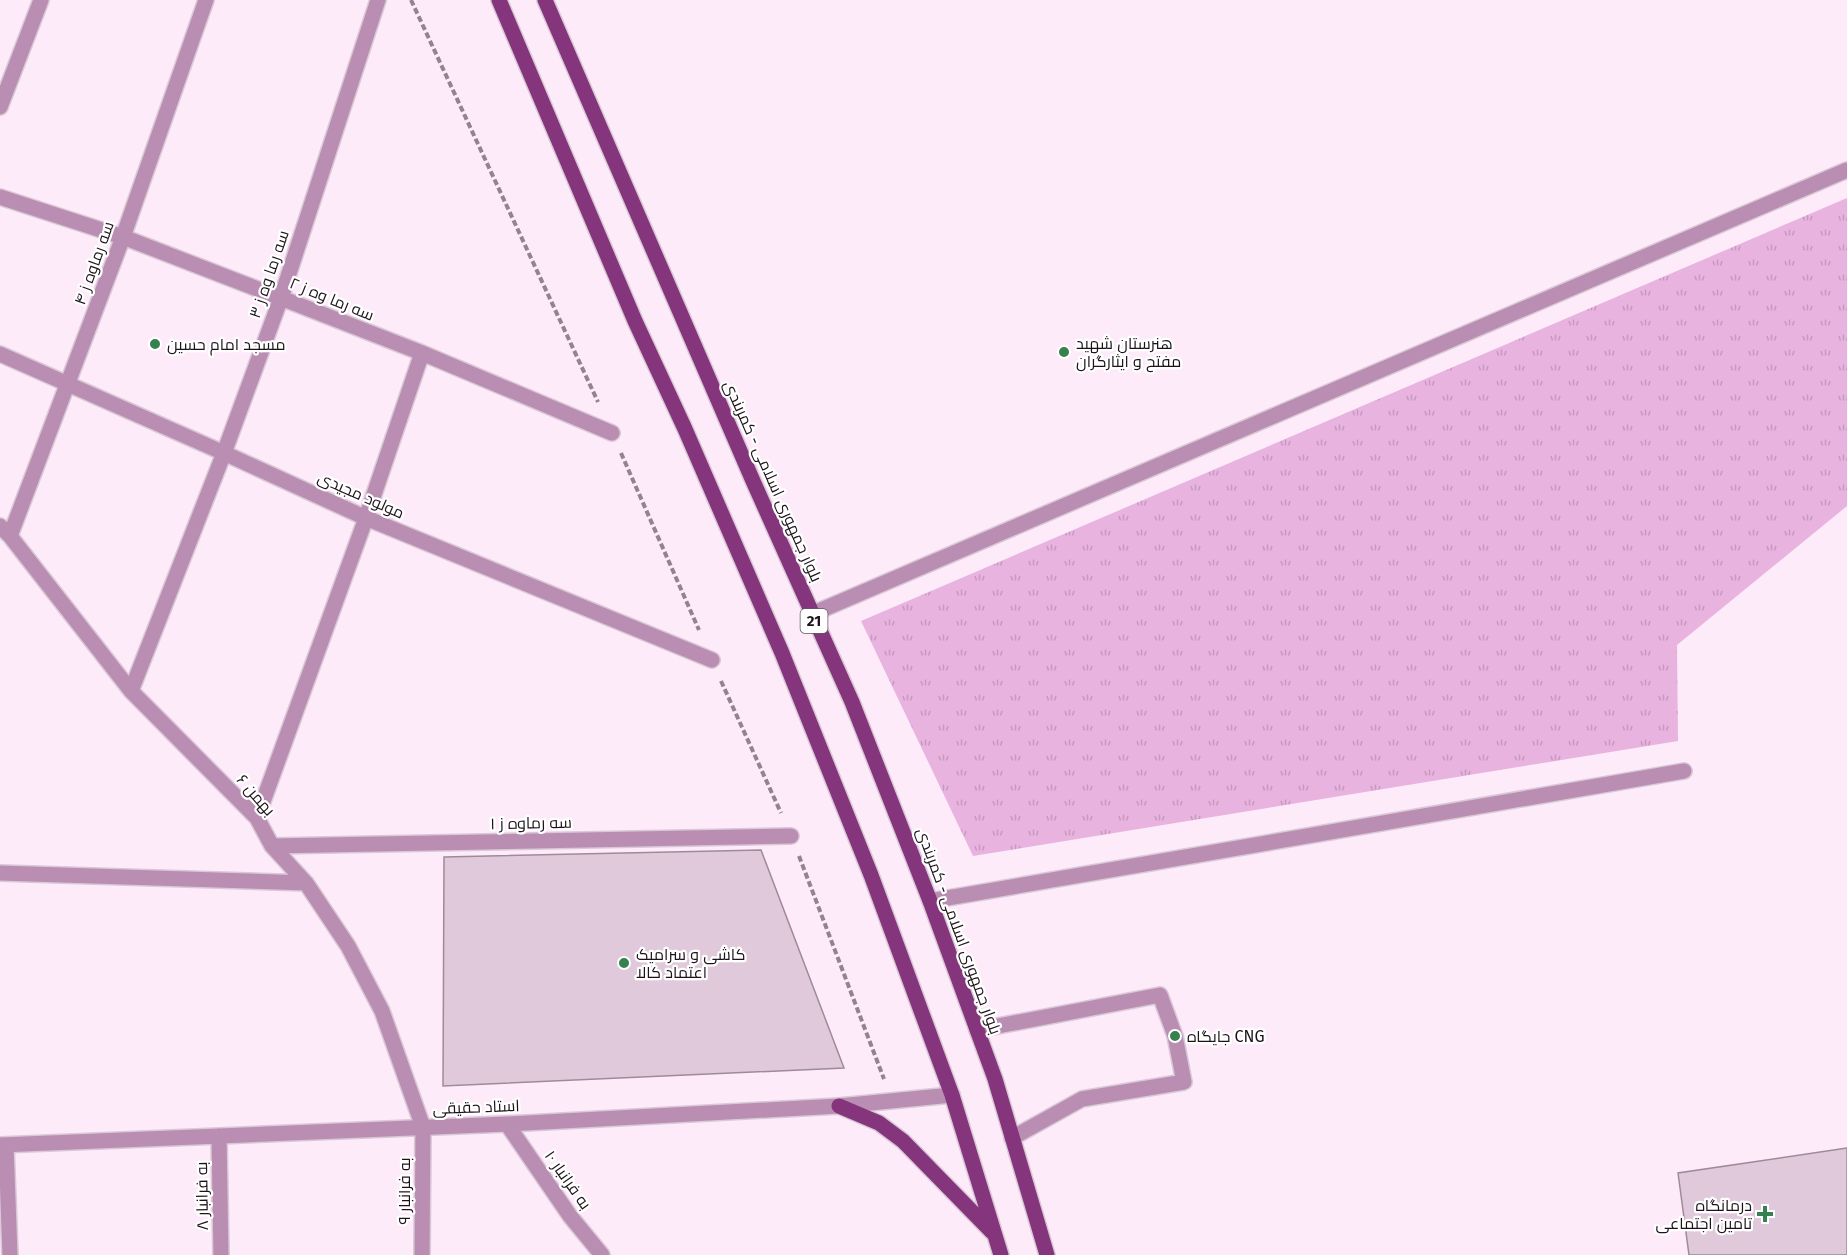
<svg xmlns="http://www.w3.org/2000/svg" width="1847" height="1255" font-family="'Fira Sans',Cairo,sans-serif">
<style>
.park{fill:url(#park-tufts)}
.building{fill:#dfc9db;stroke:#9f8a9b;stroke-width:1.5}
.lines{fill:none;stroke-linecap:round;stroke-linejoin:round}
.minor-casing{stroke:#d9c8d6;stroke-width:18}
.major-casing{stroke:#d9c8d6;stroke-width:18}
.path{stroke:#91848e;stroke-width:4;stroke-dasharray:6 3;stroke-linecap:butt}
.minor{stroke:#ba8db2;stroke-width:15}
.major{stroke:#85357c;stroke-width:15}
.poi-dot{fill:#35814f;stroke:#fff;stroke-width:2}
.labels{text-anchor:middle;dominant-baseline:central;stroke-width:4.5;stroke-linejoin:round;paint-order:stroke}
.shield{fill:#fff;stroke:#5f5a5e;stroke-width:1.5}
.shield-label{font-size:15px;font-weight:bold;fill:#1b1319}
.street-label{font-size:16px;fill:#1b1319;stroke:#fff}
.poi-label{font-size:16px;fill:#1b1319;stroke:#fff;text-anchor:start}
</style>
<defs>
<pattern id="park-tufts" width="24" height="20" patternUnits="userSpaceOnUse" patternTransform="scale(1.5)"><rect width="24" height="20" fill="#e9b3e0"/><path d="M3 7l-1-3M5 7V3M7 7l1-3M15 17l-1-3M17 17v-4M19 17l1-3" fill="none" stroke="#c799c0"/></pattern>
</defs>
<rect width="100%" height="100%" fill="#fdebfa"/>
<!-- park -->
<path class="park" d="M1847,198V506L1677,645L1678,741L973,856L861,621Z"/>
<!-- building -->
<path class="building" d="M761,850L844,1068L443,1086L444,857Z
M1847,1148V1255H1689L1678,1173Z"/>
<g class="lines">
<!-- minor casing -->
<g class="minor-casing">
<path id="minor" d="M0,107L41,0
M0,197L123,237L281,298L422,353L612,433
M0,354L224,453L366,518L712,660
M0,526L10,536L131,691L257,818L272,846L306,883L348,946L382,1011L423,1127L422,1255
M10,536L123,237L206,0
M812,614L1847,170
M131,691L224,453L281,298L378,0
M257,818L366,518L422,353
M272,846L791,836
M0,873L306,883
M930,901L1684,771
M977,1030L1160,995L1175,1036L1184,1082L1082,1099L1012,1138
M507,1124L570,1216L602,1255
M219,1136L221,1255
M0,1145L507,1124L839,1106L952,1095
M6,1145L10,1255"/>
</g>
<!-- major casing -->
<g class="major-casing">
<path id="major" d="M499,0L635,321L685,429L782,653L871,875L952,1095L1001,1255
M545,0L753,481L852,702L930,901L995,1079L1047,1255
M839,1106L879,1123L903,1141L992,1232"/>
</g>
<!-- path -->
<path class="path" d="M411,0L598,402
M621,453L699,630
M721,681L781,813
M799,856L884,1079"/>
<!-- minor -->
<use href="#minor" class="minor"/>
<!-- major -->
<use href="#major" class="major"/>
</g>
<!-- markers -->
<g class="poi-dot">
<circle cx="155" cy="344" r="6"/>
<circle cx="1064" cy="352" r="6"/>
<circle cx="624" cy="963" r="6"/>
<circle cx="1175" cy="1036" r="6"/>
<path d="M1762 1205h6v6h6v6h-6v6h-6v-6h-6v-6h6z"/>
</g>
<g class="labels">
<!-- shield labels -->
<rect class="shield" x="800.5" y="609" width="27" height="24" rx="4.5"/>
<g class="shield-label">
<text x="814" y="621">21</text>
</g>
<!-- street labels -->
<g class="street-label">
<text transform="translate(94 263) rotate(-70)">سه رماوه ز ۴</text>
<text transform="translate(269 274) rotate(-71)">سه رما وه ز ۳</text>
<text transform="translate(332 299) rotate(22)">سه رما وه ز ۲</text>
<text transform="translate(773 481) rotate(66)">بلوار جمهوری اسلامی - کمربندی</text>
<text transform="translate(361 495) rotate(24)">مولود مجیدی</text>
<text transform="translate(256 795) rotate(49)">بهمن ۶</text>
<text transform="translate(531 823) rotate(-1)">سه رماوه ز ۱</text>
<text transform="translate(959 931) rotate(70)">بلوار جمهوری اسلامی - کمربندی</text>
<text transform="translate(476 1107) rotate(-2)">استاد حقیقی</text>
<text transform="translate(568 1180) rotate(55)">به فرانبار ۱۰</text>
<text transform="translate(404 1191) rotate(-90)">به فرانبار ۹</text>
<text transform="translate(202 1196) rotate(-91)">به فرانبار ۸</text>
</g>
<!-- poi labels -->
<g class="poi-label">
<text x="1076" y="343">هنرستان شهید<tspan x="1076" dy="18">مفتح و ایثارگران</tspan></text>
<text x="167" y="344">مسجد امام حسین</text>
<text x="636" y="954">کاشی و سرامیک<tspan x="636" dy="18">اعتماد کالا</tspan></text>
<text x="1187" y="1036">جایگاه CNG</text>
<text x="1752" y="1205" text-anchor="end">درمانگاه<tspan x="1752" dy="18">تامین اجتماعی</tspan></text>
</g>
</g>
</svg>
